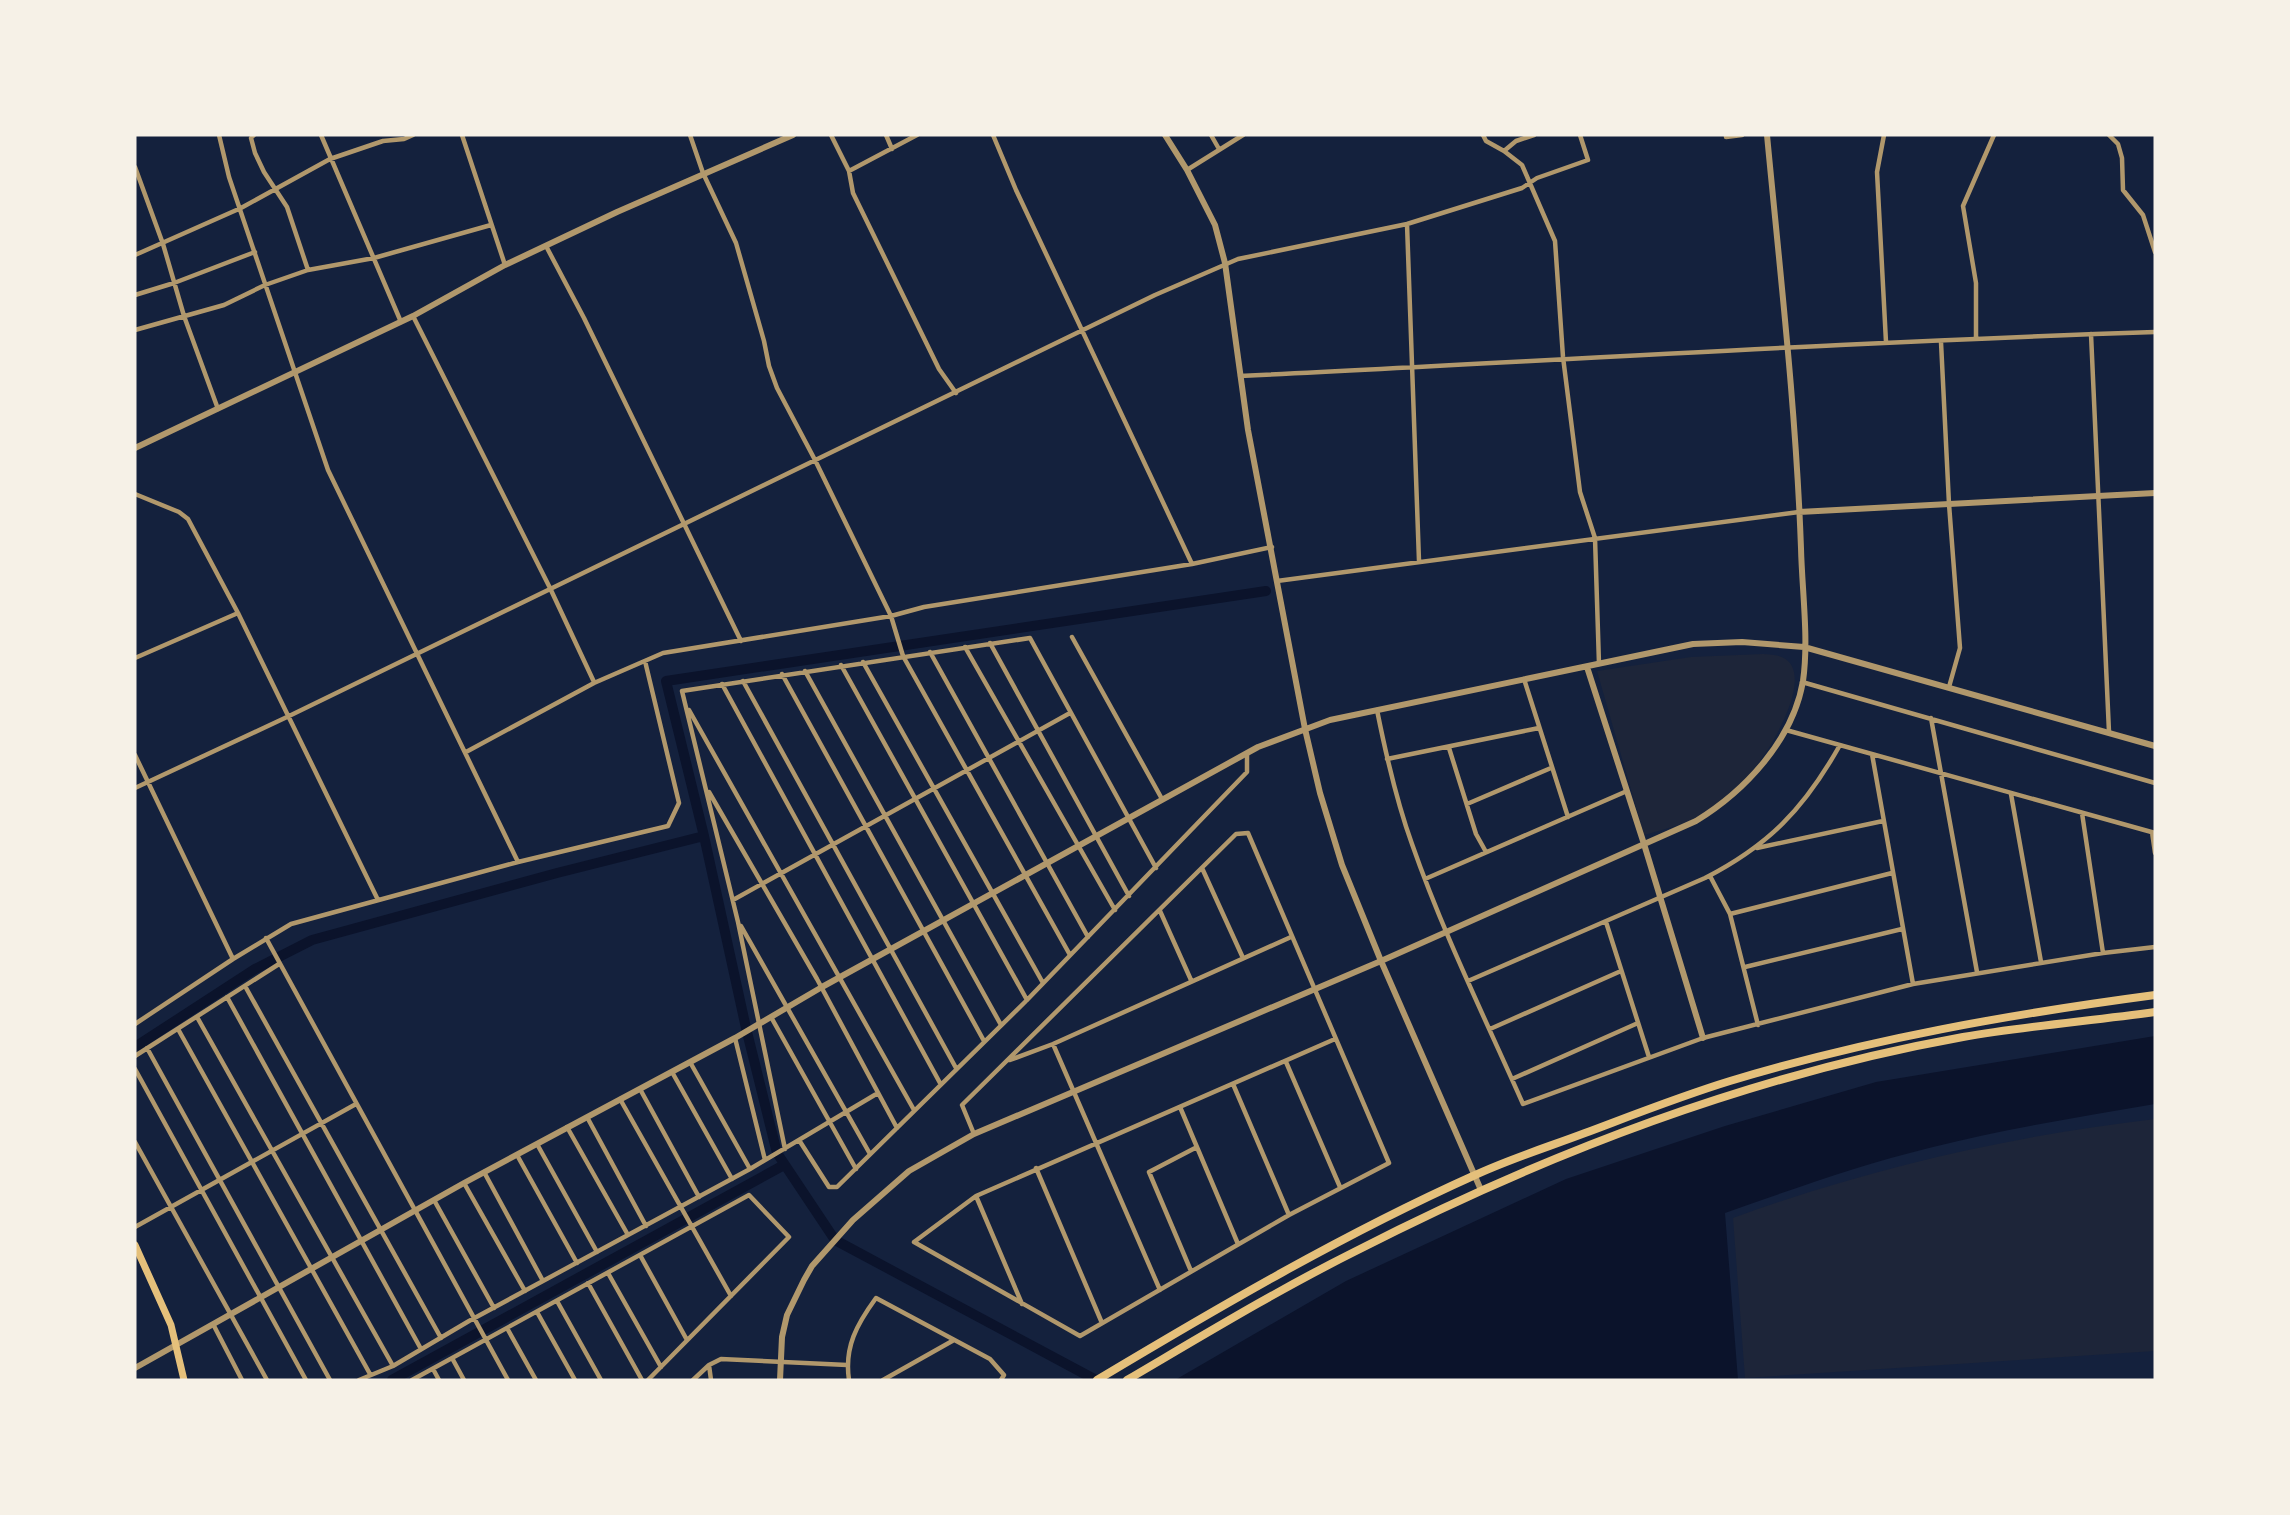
<svg xmlns="http://www.w3.org/2000/svg" width="2290" height="1515" font-family="Poppins,sans-serif">
<style>
.green{fill:#1d2539}
.water{fill:#0b132b}
.lines{fill:none;stroke-linecap:round;stroke-linejoin:round}
.canal{stroke:#0b132b;stroke-width:10}
.minor{stroke:#b1986c;stroke-width:4.5}
.tertiary{stroke:#b1986c;stroke-width:6}
.secondary{stroke:#e5c07b;stroke-width:7}
.primary{stroke:#e5c07b;stroke-width:8}
</style>
<rect width="100%" height="100%" fill="#14213d"/>
<!-- green -->
<path class="green" d="M1763,654C1772,655 1782,654 1789,662C1809,684 1772,746 1757,765C1747,779 1732,792 1719,803C1698,821 1670,828 1644,835L1597,671L1691,657Z
M2155,1119V1351L1745,1378L1733,1218C1870,1168 2011,1136 2155,1119Z"/>
<!-- water -->
<path class="water" d="M2155,1036V1104C2080,1117 2004,1129 1929,1148C1860,1165 1793,1189 1725,1213L1738,1380H1175L1346,1281L1566,1179L1725,1126L1876,1082Z"/>
<g class="lines">
<!-- canal -->
<path class="canal" d="M135,1047L255,969L312,940L557,873L704,836
M392,1380L784,1165
M1096,1380L835,1240L777,1153L746,1028L704,836L666,681L1266,591"/>
<!-- minor -->
<path class="minor" d="M219,135L229,177L328,470L518,862
M254,135L251,138L255,153L264,172L287,207L308,270
M321,135L401,322
M462,135L505,265
M690,135L703,173L736,243L764,341L769,366L777,388L815,460L891,616L903,656L1070,955
M831,135L849,171L853,193L939,369L956,393
M886,135L892,149
M993,135L1016,190L1192,564
M1211,135L1219,149
M1483,135L1486,141L1504,151L1522,165L1555,241L1563,357L1580,492L1595,538L1599,664
M1726,135V137L1742,135
M1884,135L1877,172L1886,342
M2109,135L2118,144L2122,158L2123,190L2143,215L2155,252
M1504,151L1516,141L1534,135
M135,167L163,244L184,316L218,409
M1187,170L1243,135
M849,171L917,135
M1407,224L1419,561
M546,246L584,318L741,641
M135,255L241,208L330,159L383,141L404,139L413,135
M135,295L174,283L255,252
M413,316L550,588L594,682
M135,330L224,305L265,285L308,270L374,258L491,225
M2091,334L2109,732
M1976,339V283L1963,206L1994,135
M1941,342L1949,504L1960,648L1949,687
M1240,376C1546,361 1850,342 2155,332
M135,494L179,512L188,519L238,613L378,900
M1277,581L1799,512
M1072,637L1162,799
M990,643L1129,896
M965,647L1115,910
M930,652L1088,937
M135,658L238,613
M863,662L1043,983
M841,665L1027,1000
M805,671L1001,1025
M782,674L984,1041
M1524,679L1568,817
M743,681L956,1068
M1802,682L2155,783
M722,684L940,1083
M689,710L914,1110
M1377,710C1386,755 1396,800 1412,844C1443,933 1485,1018 1523,1104L1703,1038L1913,984L2103,953L2155,947
M1931,718L1977,972
M1786,730L2155,833
M1449,748L1476,834L1486,852
M466,752L594,683L663,653L891,616L924,607L1192,564L1272,547
M1872,754L1913,984
M135,755L233,959
M1387,759L1539,728
M135,788L287,717L1155,295L1238,259L1407,224L1522,188L1537,178L1588,160L1580,135
M709,792L817,979L897,1128
M2011,794L2041,962
M1467,804L1551,768
M2082,813L2103,953
M2152,832L2155,853
M1757,848L1883,821
M1202,868L1243,958
M1710,876L1730,914L1758,1025
M1425,879L1627,791
M733,900L1070,713
M1160,911L1191,980
M1730,914L1892,873
M1606,922L1649,1057
M741,926L870,1154
M266,938L508,1380
M1745,967L1902,929
M1468,981L1705,878C1769,845 1804,809 1840,745
M245,986L441,1338
M227,997L421,1349
M197,1017L393,1366
M771,1017L856,1169
M135,1024L233,959L291,924L518,862L668,826L679,803L645,661
M178,1029L370,1374
M1490,1029L1621,971
M735,1038L765,1160
M1053,1044L1160,1290
M147,1048L330,1380
M135,1056L279,964
M1010,1060L1053,1044L1291,937
M690,1062L750,1169
M1286,1062L1340,1187
M135,1069L306,1380
M672,1072L732,1179
M1512,1079L1638,1023
M1233,1084L1289,1215
M640,1089L699,1197
M620,1099L731,1296
M1180,1107L1238,1244
M587,1117L646,1226
M567,1127L628,1235
M974,1134L962,1105L1236,834L1248,833L1389,1163L1289,1215L1080,1336L914,1242L976,1196L1335,1039
M799,1140L829,1187H837L1027,1000L1247,772V753
M135,1142L267,1380
M537,1144L597,1252
M785,1149L738,922L682,691L1030,638L1156,868
M517,1155L577,1263
M1036,1168L1102,1323
M484,1172L543,1281
M464,1183L525,1291
M976,1196L1022,1304
M434,1200L494,1308
M135,1227L356,1104
M640,1255L687,1340
M1191,1271L1149,1172L1197,1147
M608,1273L661,1367
M588,1283L642,1380
M557,1301L601,1380
M537,1312L575,1380
M213,1324L242,1380
M507,1328L536,1380
M452,1358L464,1380
M709,1365L711,1380
M433,1369L439,1380
M359,1380L393,1366L469,1321L750,1169L878,1093
M412,1380L749,1195L789,1237L648,1380
M693,1380L709,1365L721,1359L847,1365
M849,1380C844,1347 857,1324 876,1298L990,1359L1004,1375L1001,1380
M883,1380L954,1340"/>
<!-- tertiary -->
<path class="tertiary" d="M1165,135L1187,170L1215,225L1225,263L1248,430L1305,729L1320,793L1342,865L1381,961L1481,1190
M135,448L413,316L505,265L617,212L793,135
M1799,512L2155,493
M1587,667L1644,844L1703,1038
M135,1368L464,1183L735,1038L822,987L1258,747L1330,720L1693,644L1742,642L1804,647L2155,746
M780,1380L782,1337L787,1315L804,1280L812,1266L853,1220L909,1171L974,1134L1381,961L1696,821C1745,791 1793,740 1803,681C1809,639 1802,591 1801,548C1796,410 1780,272 1767,135"/>
<!-- secondary -->
<path class="secondary" d="M135,1245L171,1325L184,1380"/>
<!-- primary -->
<path class="primary" d="M1097,1380C1219,1307 1344,1234 1473,1176C1509,1159 1548,1147 1585,1133C1633,1115 1681,1096 1730,1081C1869,1039 2012,1014 2155,995
M1127,1380C1202,1336 1276,1291 1354,1252C1545,1154 1751,1075 1963,1037C2026,1026 2091,1021 2155,1012"/>
</g>
<!-- border -->
<rect width="2290" height="1515" fill="none" stroke="#f6f1e7" stroke-width="273"/>
</svg>
